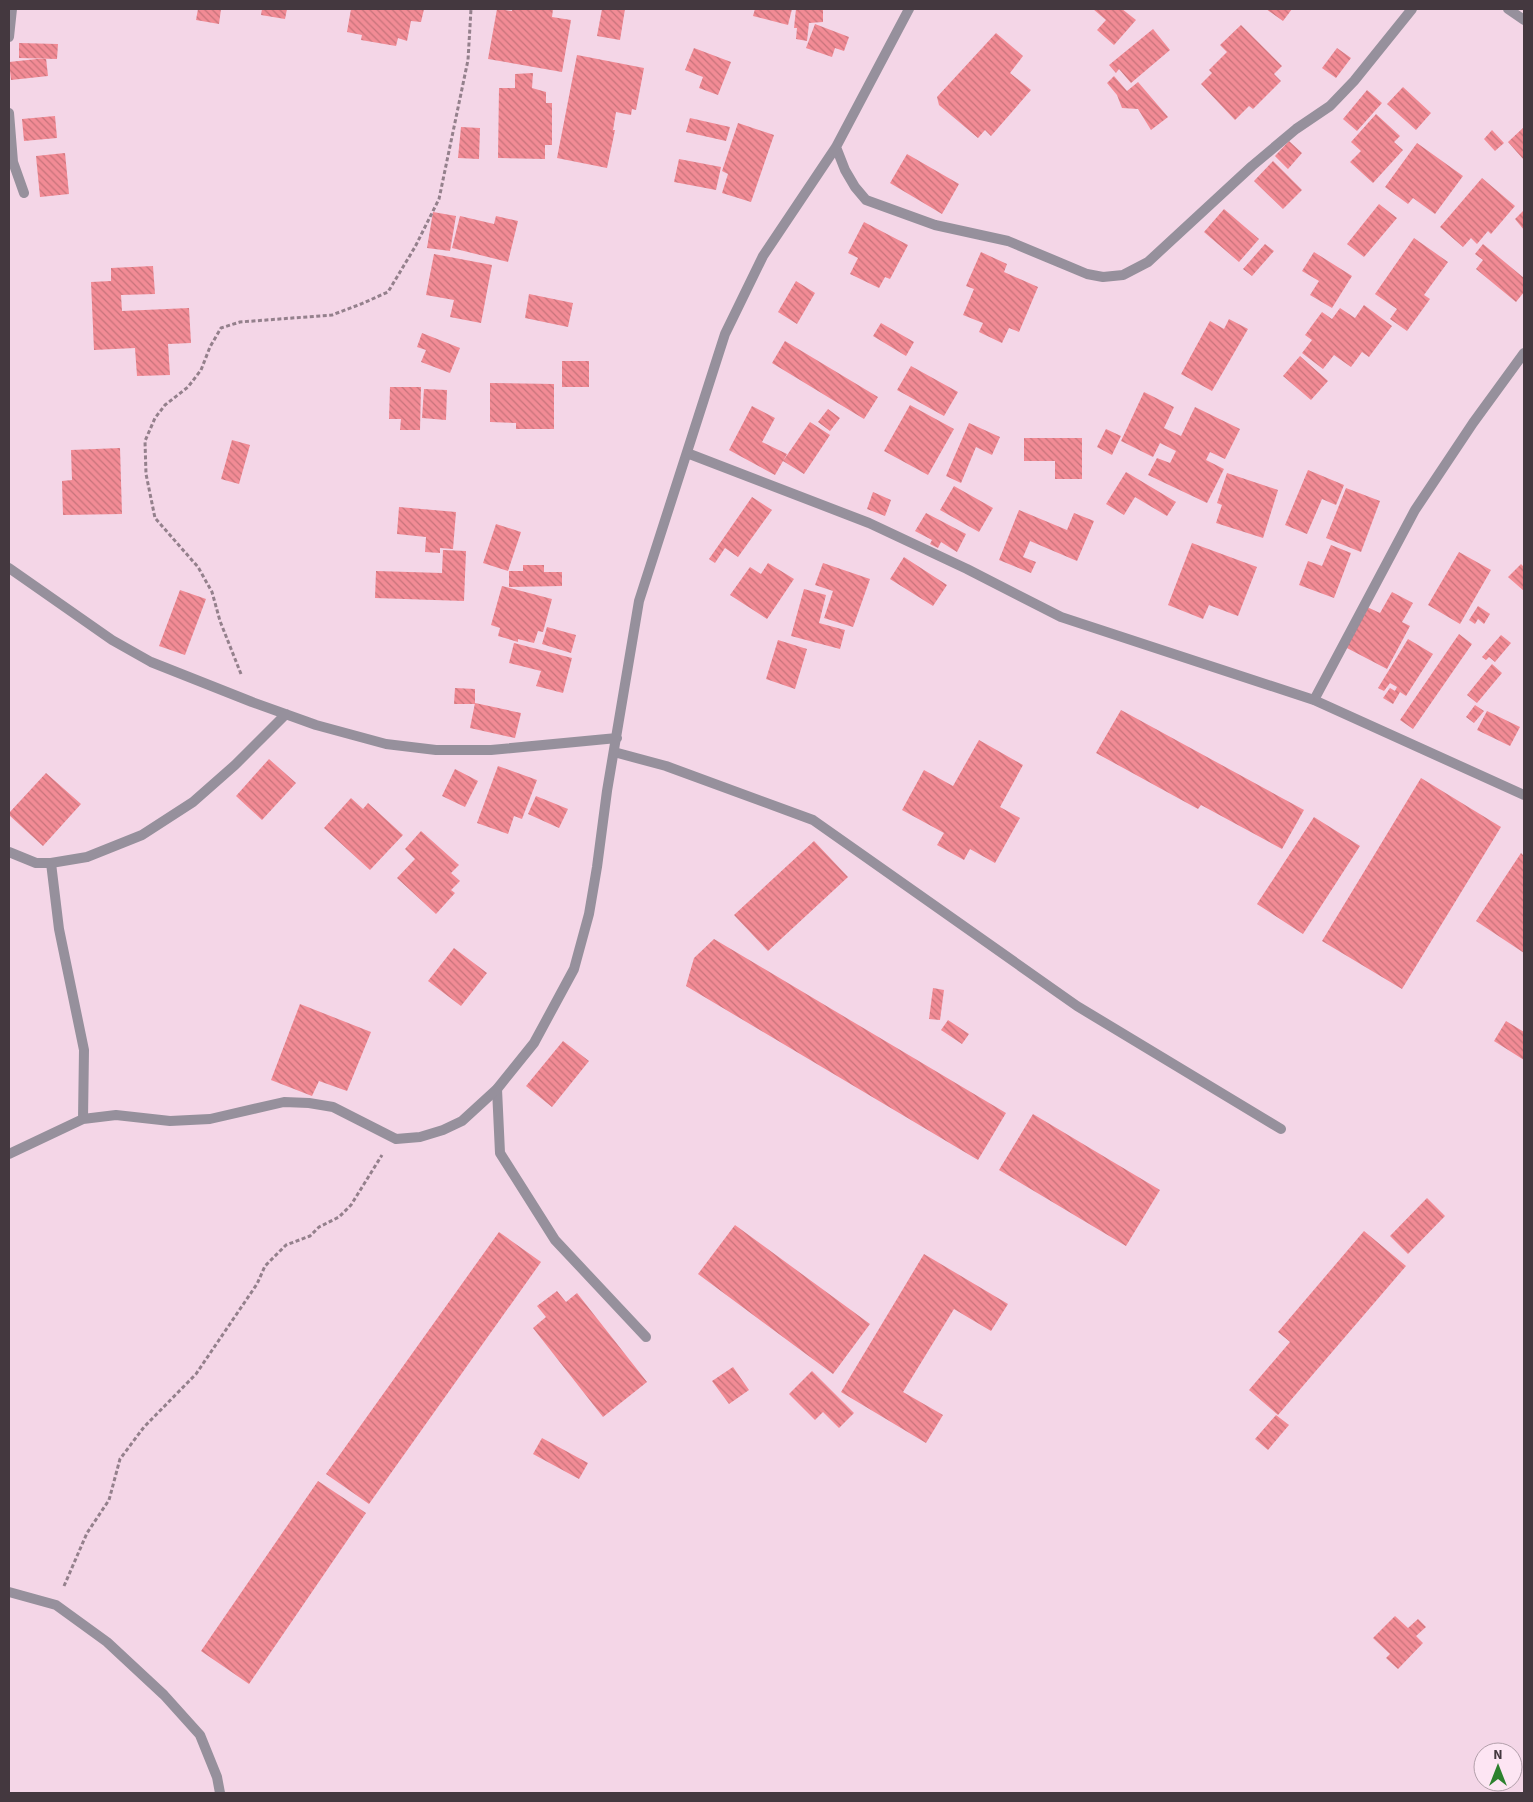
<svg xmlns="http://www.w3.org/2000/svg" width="1533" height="1802" font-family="'Source Sans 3',sans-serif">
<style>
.building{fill:url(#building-back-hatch)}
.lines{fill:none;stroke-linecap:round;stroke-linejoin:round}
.path{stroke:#94808c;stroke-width:3;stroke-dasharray:4 2.5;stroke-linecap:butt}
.service{stroke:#96909c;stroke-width:10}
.minor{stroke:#96909c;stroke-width:10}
</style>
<defs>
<pattern id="building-back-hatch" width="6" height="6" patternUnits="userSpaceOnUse" patternTransform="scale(1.25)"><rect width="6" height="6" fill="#f28b95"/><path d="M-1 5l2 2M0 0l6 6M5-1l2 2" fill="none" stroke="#c6737b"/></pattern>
</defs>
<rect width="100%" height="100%" fill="#f4d6e7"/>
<!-- building -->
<path class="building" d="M198,9H221L219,24L196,20Z
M262,9H287L285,19L261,15Z
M351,9H424L421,22L411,21L407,41L398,38L396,46L361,40L362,35L347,32Z
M497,9L512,11V9H553L552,17L571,20L562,72L488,59Z
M602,9H625L620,40L597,36Z
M755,9H792L788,25L753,16Z
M796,9H823V22L809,23L807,41L796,39L797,28H794Z
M1093,9H1122L1136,20L1114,45L1097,30L1106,20Z
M1266,9H1292L1283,21Z
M815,24L849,37L844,51L835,48L832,57L806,48Z
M1241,25L1282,66L1274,74L1281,81L1253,109L1249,106L1235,120L1201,84L1212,73L1209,70L1227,52L1220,45Z
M1153,29L1170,50L1131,83L1119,69L1116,73L1109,65Z
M996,33L1023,56L1010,73L1031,90L991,136L985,130L978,138L939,105L937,97Z
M19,43L58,44L57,59L19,58Z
M694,48L731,62L718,95L699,88L703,77L685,70Z
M1337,48L1351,58L1336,78L1322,68Z
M577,55L644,68L636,110L632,109L631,115L616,112L613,130H615L607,168L557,158Z
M46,58L48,76L11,80L9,62Z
M533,73L532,88L546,92V103H552V145H545V159L498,158L499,88H515V74Z
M1114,76L1127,91L1138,82L1168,117L1151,130L1138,109L1122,108L1117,95L1107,83Z
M1403,87L1431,113L1416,130L1387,104Z
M1367,90L1382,103L1357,131L1343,119Z
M1376,114L1400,136L1394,142L1403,150L1373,183L1350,162L1361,151L1351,142Z
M55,116L57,138L24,141L22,119Z
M690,118L730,127L726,141L686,132Z
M738,123L774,135L751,202L722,193L728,174L722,171Z
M461,127L480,128L479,159L458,158Z
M1524,127V160L1508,142Z
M1492,130L1504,143L1495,151L1484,139Z
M1289,141L1302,153L1288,169L1275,156Z
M1417,143L1463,176L1435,214L1413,198L1408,204L1385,187Z
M65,153L69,194L40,197L36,156Z
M907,154L959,184L942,214L890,183Z
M679,159L721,167L716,190L674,182Z
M1273,161L1302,190L1283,209L1254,181Z
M1482,178L1515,206L1491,234L1488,231L1477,244L1471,238L1463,247L1440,227Z
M1379,204L1397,218L1364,257L1347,244Z
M1224,209L1259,239L1239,262L1204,232Z
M1524,210V230L1515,219Z
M433,212L456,216L450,251L427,248Z
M460,216L494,224L496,216L518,221L508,262L452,248Z
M864,222L908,245L890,279L885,277L879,288L850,274L858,258L848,253Z
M1414,238L1448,262L1424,295L1430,299L1407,331L1390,319L1397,309L1375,294Z
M1265,244L1274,251L1252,276L1243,269Z
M1483,244L1524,278V292L1516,302L1476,269L1483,260L1475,254Z
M981,252L1007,264L1004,272L1038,287L1019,332L1009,328L1002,343L979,332L983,323L963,315L974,289L966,286Z
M1314,252L1352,276L1332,308L1310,295L1319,281L1302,271Z
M434,254L492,265L481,323L450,317L454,300L426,295Z
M153,266L155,294L121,295L122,311L189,308L191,343L168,344L170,375L137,376L135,348L94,350L91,282L111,281V268Z
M796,281L815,293L797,324L778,312Z
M529,294L573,303L568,327L525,318Z
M1364,305L1392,326L1369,357L1362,352L1351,367L1334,355L1323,369L1302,353L1312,340L1305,335L1322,312L1332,319L1340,308L1355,318Z
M1229,319L1248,329L1212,391L1181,374L1210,321L1224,329Z
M881,323L914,342L906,356L873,336Z
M422,333L460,348L450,373L421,362L426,350L417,347Z
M785,341L878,397L864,419L772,363Z
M1300,356L1328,381L1311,400L1283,376Z
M562,361H589V387H562Z
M911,366L958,392L944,416L897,390Z
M490,383L554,384V429H516V423L490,422Z
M390,387H421L420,430H400L401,419H389Z
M424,389L447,390L446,420L422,418Z
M1144,392L1174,407L1164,428L1181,436L1195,407L1240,429L1225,459L1210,452L1206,460L1224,469L1207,503L1148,475L1157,458L1170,463L1176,451L1160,443L1153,457L1121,441Z
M910,405L954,429L928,475L884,451Z
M752,406L775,418L762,442L787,454L775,475L729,450Z
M828,409L840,418L830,431L818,422Z
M810,422L830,435L804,474L783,461Z
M969,423L1000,437L992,455L976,447L961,483L946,476Z
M1106,429L1121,436L1112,455L1097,447Z
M1024,438H1082V479H1055V461H1024Z
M232,440L250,445L239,484L221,479Z
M120,448L122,514L63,515L62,481L72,480L71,450Z
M1308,470L1344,485L1336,505L1322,499L1307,534L1285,525Z
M1126,472L1176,502L1167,516L1135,497L1124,515L1106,504Z
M1227,473L1278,490L1263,538L1216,523L1222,505L1217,503Z
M954,486L993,508L979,532L940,510Z
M1346,488L1380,501L1361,552L1326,538Z
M873,492L891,500L885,516L867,509Z
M752,497L772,510L738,557L725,548L715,563L709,559Z
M399,507L456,512L453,549L440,548V553L425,552L426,537L397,534Z
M1019,510L1067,530L1074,513L1094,521L1077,561L1030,541L1023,557L1036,562L1031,573L999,560Z
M926,513L966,534L957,552L941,542L938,548L930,544L932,540L915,531Z
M496,524L521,532L508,571L483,563Z
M1192,543L1257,567L1238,616L1209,605L1203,619L1168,605Z
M1331,545L1351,553L1334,598L1299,585L1308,561L1322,566Z
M443,550L466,551L464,601L375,598L376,571L442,573Z
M1459,552L1491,570L1460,624L1428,605Z
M904,557L947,585L933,606L890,579Z
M768,563L794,579L767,619L730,595L750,567L761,574Z
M823,563L870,579L853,627L824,618L833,591L815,585Z
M1521,564L1524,567V591L1508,577Z
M523,565H544V572H562V586L509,587V571H523Z
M502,586L552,599L543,632L538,631L534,643L518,639V642L498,636L500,628L491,625Z
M804,589L826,595L819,623L845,630L840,649L791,636Z
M180,590L206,599L185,655L159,646Z
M1392,592L1413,603L1402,622L1410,626L1387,669L1345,647L1367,607L1380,613Z
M1478,606L1490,614L1484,624L1478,619L1475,624L1469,620Z
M547,627L576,635L571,653L542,644Z
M1459,634L1472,644L1413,729L1400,720Z
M1501,635L1511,643L1495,662L1489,657L1486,660L1482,657Z
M1408,639L1433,654L1406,696L1400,692L1393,704L1383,698L1390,688L1395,691L1397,687L1390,683L1384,691L1378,688Z
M778,640L807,649L795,689L766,679Z
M514,643L572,658L563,693L536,686L541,671L509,663Z
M1492,664L1502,673L1477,703L1467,695Z
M455,688L475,689V704H454Z
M475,703L521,713L515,738L470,728Z
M1475,705L1484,711L1474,723L1466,717Z
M1121,710L1304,810L1282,849L1201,805L1198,809L1096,753Z
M1487,711L1520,727L1510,746L1477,730Z
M979,740L1023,765L1000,807L1020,818L995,863L970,849L964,860L937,845L944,833L902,810L924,770L953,786Z
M269,759L296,783L262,820L236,796Z
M498,766L537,780L522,819L514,816L508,834L477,823Z
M455,769L478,781L465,807L442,796Z
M46,773L81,804L43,846L9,815V813Z
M1421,778L1501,827L1402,989L1322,941Z
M536,796L568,809L559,828L528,814Z
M351,798L363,809L368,803L403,835L370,870L324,828Z
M1314,817L1360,846L1303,934L1257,904Z
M421,831L459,865L451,873L460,881L451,890L455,893L436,914L397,878L415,859L405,849Z
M814,841L848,877L768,951L734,915Z
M1521,853L1524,856V953L1476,921Z
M714,939L1006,1113L978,1160L686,986L694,958Z
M454,948L487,973L461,1006L428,981Z
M933,988L944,990L940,1020L929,1019Z
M300,1004L371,1032L347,1091L319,1081L312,1096L271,1080Z
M948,1020L969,1034L962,1044L941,1030Z
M1506,1021L1524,1032V1060L1494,1041Z
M563,1041L589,1061L552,1107L526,1086Z
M1033,1114L1160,1190L1126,1246L999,1170Z
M1427,1198L1445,1216L1408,1254L1390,1236Z
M735,1225L870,1324L833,1374L698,1274Z
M1364,1231L1406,1266L1278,1415L1249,1390L1290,1342L1278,1332Z
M499,1232L541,1262L369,1504L326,1474Z
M924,1254L1008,1304L991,1331L954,1309L903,1392L943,1415L926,1443L841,1392Z
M557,1291L566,1302L577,1293L647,1382L603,1417L533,1328L546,1317L537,1306Z
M733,1367L749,1390L729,1404L712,1381Z
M812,1371L854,1413L839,1428L823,1412L815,1420L789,1394Z
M1276,1415L1289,1425L1268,1450L1255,1439Z
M542,1438L588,1463L579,1479L533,1454Z
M318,1481L366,1513L249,1684L201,1651Z
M1395,1616L1408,1628L1418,1619L1426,1627L1416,1636L1423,1643L1398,1669L1386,1658L1390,1654L1373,1638Z"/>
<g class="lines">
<!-- path -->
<path class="path" d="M241,674L220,621L212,592L198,567L155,518L146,474L145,441L155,418L165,405L188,387L201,370L210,347L221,328L240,322L332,315L361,304L388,292L415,247L439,199L468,60L471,9
M64,1586L87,1533L109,1500L120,1459L144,1427L196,1374L257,1284L265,1266L286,1245L310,1236L319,1227L339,1217L351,1205L382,1155"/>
<!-- service -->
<path class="service" d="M614,752L666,766L813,820L1077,1006L1281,1129
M497,1089L500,1153L555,1240L646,1337"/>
<!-- minor -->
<path class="minor" d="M1508,9L1524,20
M9,37L12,9
M9,113L13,162L24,193
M836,147L845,170L855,187L866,200L935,225L1008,241L1087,274L1103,277L1123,275L1148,262L1252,166L1296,129L1330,106L1354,81L1412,9
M687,453L869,523L967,569L1061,617L1314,700L1524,795
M9,568L112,640L151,662L252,702L316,725L386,744L436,750H491L617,738
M1314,700L1415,510L1473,423L1524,353
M9,852L36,863H51L87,857L142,835L193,802L235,765L286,714
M51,863L59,929L84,1050L83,1119
M9,1154L83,1119L116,1115L170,1121L210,1119L284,1102L309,1103L333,1107L396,1139L420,1137L443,1130L462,1121L497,1089L534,1043L574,969L589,914L597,867L607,791L639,601L725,334L763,256L836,147L909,9
M9,1592L56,1605L107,1642L164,1695L200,1735L217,1777L220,1793"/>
</g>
<!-- border -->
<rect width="1533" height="1802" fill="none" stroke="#44383f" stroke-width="20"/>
<!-- north arrow -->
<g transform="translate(1498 1767)"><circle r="24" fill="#fde5f3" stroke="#b3a0ab"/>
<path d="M0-4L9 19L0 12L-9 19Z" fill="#2d812e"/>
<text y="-8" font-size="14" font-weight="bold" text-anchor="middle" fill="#44383f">N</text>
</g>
</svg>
